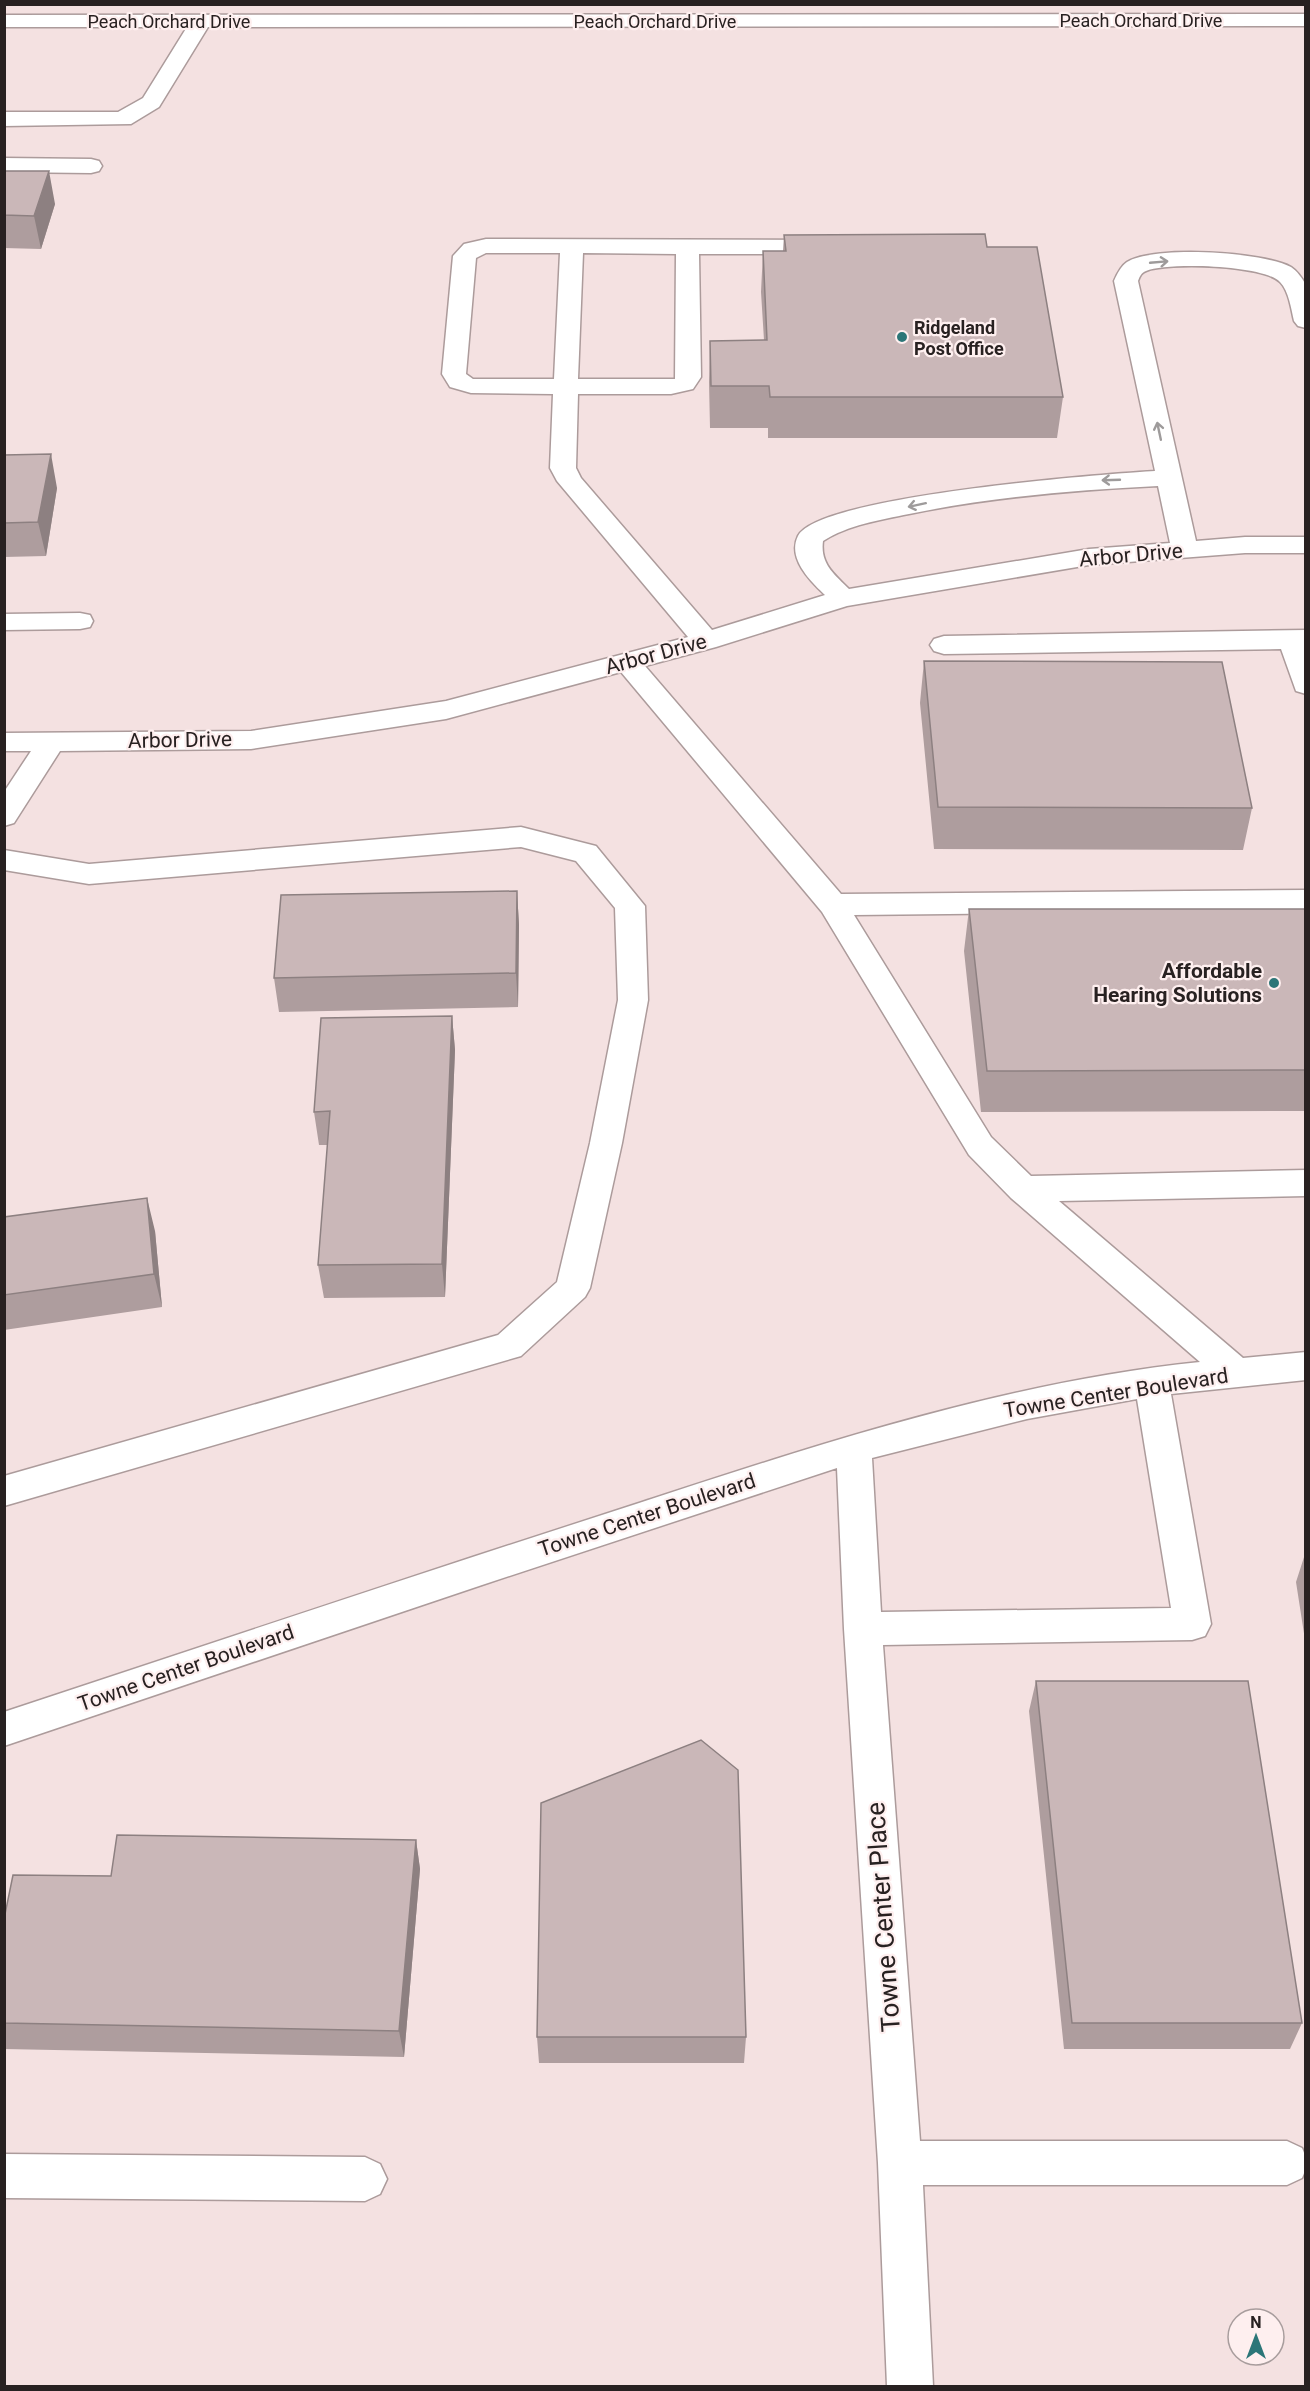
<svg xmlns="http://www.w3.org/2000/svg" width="1310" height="2391" font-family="Roboto,sans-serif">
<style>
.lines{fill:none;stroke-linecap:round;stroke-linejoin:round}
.minor-casing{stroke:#ac9b9b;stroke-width:3}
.minor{fill:#fff;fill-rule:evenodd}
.wall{fill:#ae9d9e}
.shaded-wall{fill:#8d8081}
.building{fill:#cab7b8;stroke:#8d8081;stroke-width:1.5}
.oneway{stroke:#9e9b9b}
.poi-dot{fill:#2c7678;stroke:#feefef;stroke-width:2}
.labels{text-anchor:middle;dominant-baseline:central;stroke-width:4.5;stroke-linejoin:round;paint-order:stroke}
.far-street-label{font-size:18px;fill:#282121;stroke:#feefef}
.far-poi-label{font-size:18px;font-weight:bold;fill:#282121;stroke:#feefef;text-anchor:start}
.street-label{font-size:21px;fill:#282121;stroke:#feefef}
.poi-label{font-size:21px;font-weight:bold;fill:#282121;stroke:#feefef;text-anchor:end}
.near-street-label{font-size:26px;fill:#282121;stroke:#feefef}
</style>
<rect width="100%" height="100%" fill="#f4e1e1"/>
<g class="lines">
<!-- minor casing -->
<g class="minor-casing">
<path id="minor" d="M1306,14V26L208,27L159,107L131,124L4,126V112H118L143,98L187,27H4V15Z
M4,158L91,159L99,161L102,166L99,171L91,173L4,172Z
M486,239L827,240L835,242L839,247L835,252L827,254H699L701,377L693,389L671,394H578L576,468L581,478L712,630L825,595C810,581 787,558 798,536C818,496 1103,474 1155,471L1114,281C1117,274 1121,266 1127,262C1154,245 1264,252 1291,267C1297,271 1302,278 1306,285V328L1298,326L1294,321C1291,309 1289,291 1280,282C1264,265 1167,262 1146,271C1141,273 1140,276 1138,281L1196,541L1245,537H1306V553H1245L1089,565L847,606L716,647L645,666L841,894L1306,890V910L854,915L991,1137L1031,1176L1306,1170V1196L1059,1201L1243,1358L1306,1352V1380L1171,1394L1211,1624L1205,1636L1192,1640L883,1645L920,2141H1287L1302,2148C1307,2158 1307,2168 1302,2178L1287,2185H923L933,2386H887L878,2163L844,1629L837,1468L482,1585L4,1746V1712C215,1642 425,1572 636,1504C820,1444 1006,1382 1200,1362L1011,1198L969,1155L822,912L621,672L446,719L251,749L60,751L14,823L4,826V792L31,751H4V733L251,731L446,701L688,637L557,481L550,468L553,394L471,393L450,387L442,374L453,256L464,244ZM486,253H560L554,379H473L466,374L476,258ZM583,253L676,254L675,379H578ZM1158,486L1170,543L1089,549L849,589C834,574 820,564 823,541C848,525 880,520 909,514C991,497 1075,490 1158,486ZM1137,1399L1171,1608L881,1612L872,1458L1027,1419Z
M80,613L90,615L93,621L90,627L80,629L4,630V614Z
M1306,630V694L1296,691L1281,649L944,654L934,651L930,645L934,639L944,636Z
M521,827L596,846L645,906L648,1000L622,1143L590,1288L585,1297L521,1356L4,1506V1476L498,1335L557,1282L590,1143L618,1000L615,908L576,861L521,847L89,884L4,870V850L89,864Z
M4,2154L365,2157L380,2164L387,2179L380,2194L365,2201L4,2198Z"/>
</g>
<!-- minor -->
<use href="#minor" class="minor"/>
</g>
<!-- wall -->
<path class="wall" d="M4,171L55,204L41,249L4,248Z
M784,235L987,247L1063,397L1057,438H768V428H710L709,382L710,341L764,340L761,292L763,251H783Z
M4,455L57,488L46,556L4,557Z
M924,661L1252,808L1243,850L934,849L920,703Z
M517,891L519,925L518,1007L279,1012L274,978Z
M969,909H1305V1111L981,1112L964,951Z
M452,1016L455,1050L445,1297L324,1298L318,1265L328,1145H319L314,1112Z
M4,1217L155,1231L162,1307L4,1330Z
M1305,1554V1640L1296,1582Z
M1036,1681L1302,2023L1290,2049H1064L1029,1711Z
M416,1840L420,1869L404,2057L4,2049V1919L111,1876Z
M537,2037H746L744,2063H539Z"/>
<!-- shaded-wall -->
<path class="shaded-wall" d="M49,171L55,204L41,249L34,216Z
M51,454L57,488L46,556L38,522Z
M517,891L519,925L518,1007L516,973Z
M452,1016L455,1050L445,1297L442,1264Z
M147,1198L155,1231L162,1307L154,1274Z
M416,1840L420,1869L404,2057L399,2031Z"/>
<!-- building -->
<path class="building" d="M4,171H49L34,216L4,215Z
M985,234L987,247H1037L1063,397H770L769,386H711L710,341L767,340L763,251H786L784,235Z
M51,454L38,522L4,523V455Z
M924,661L1222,662L1252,808L938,807Z
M517,891L516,973L274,978L281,895Z
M969,909H1305V1070L987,1071Z
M452,1016L442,1264L318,1265L330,1111L314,1112L321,1018Z
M147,1198L154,1274L4,1295V1217Z
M1036,1681H1248L1302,2023H1072Z
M701,1740L738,1770L746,2037H537L541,1803Z
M117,1835L416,1840L399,2031L4,2023V1919L13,1875L111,1876Z"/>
<!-- one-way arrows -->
<defs><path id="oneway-shaft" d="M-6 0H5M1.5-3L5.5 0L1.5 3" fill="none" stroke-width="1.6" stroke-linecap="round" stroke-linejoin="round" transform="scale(1.5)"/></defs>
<g class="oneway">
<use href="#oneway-shaft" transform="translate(1159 262) rotate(-5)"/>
<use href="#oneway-shaft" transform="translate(1159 431) rotate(-102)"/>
<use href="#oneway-shaft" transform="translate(1111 480) rotate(178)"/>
<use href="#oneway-shaft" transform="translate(917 505) rotate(168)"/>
</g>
<!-- markers -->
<g class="poi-dot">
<circle cx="902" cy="337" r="6"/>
<circle cx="1274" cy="983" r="6"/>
</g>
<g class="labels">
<!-- far-street labels -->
<g class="far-street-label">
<text x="1141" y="20">Peach Orchard Drive</text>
<text x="169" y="21">Peach Orchard Drive</text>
<text x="655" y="21">Peach Orchard Drive</text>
</g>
<!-- far-poi labels -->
<g class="far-poi-label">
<text x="914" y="327">Ridgeland<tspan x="914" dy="21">Post Office</tspan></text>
</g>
<!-- street labels -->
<g class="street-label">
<text transform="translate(1131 555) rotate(-5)">Arbor Drive</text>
<text transform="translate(656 654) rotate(-15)">Arbor Drive</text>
<text transform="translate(180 740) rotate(-1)">Arbor Drive</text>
<text transform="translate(1116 1393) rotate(-9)">Towne Center Boulevard</text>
<text transform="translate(647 1515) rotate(-18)">Towne Center Boulevard</text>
<text transform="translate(186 1668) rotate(-19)">Towne Center Boulevard</text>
</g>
<!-- poi labels -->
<g class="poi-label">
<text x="1262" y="971">Affordable<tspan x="1262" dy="24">Hearing Solutions</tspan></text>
</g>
<!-- near-street labels -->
<g class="near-street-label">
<text transform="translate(883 1917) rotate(-94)">Towne Center Place</text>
</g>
</g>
<!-- border -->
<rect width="1310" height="2391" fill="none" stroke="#282121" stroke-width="12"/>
<!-- north arrow -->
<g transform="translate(1256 2337)"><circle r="28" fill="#feefef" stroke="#a89d9d" stroke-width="1.5"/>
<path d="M0-4.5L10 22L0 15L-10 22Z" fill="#2c7678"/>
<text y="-9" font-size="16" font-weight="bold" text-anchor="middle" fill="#282121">N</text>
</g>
</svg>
